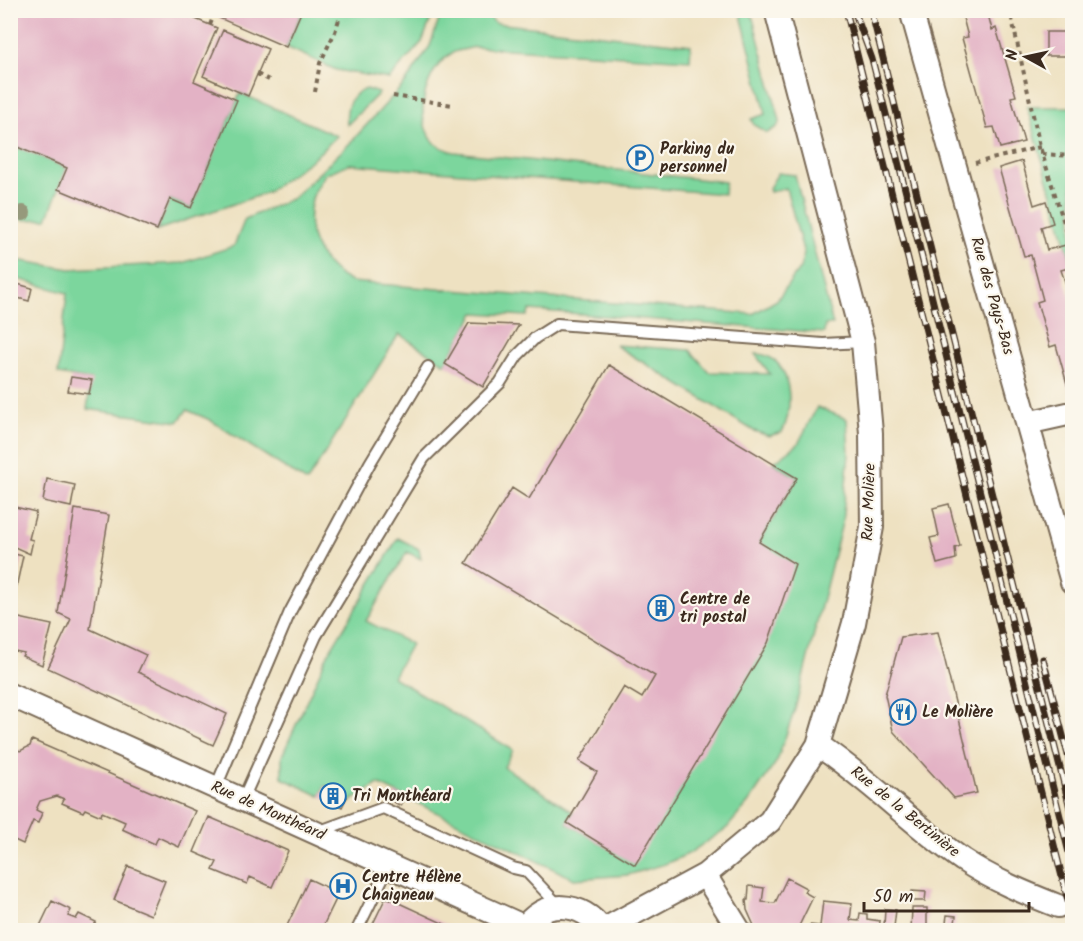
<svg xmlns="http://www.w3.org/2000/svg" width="1083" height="941" font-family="Kalam,sans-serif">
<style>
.green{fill:#7cd69d;stroke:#5c805e;stroke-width:1.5}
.building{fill:#e3b2c5}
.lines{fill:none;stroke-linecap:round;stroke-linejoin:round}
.lane-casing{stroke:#7a6a57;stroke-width:14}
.street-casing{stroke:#7a6a57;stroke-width:26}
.path{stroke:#7a6a57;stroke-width:4;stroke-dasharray:4.5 4.5;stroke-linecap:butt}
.lane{stroke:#fff;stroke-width:10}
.street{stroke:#fff;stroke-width:22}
.rail-casing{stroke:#3b2a1e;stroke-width:7}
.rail{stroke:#fbf7ec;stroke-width:4.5;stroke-dasharray:14;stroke-linecap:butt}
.tree{fill:#96997c}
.labels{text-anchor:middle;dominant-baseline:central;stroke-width:4.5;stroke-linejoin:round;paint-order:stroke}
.poi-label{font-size:16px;font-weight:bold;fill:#3b2a1e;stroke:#fbf7ec;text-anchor:start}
.street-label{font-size:16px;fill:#3b2a1e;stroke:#fbf7ec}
</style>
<rect width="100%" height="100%" fill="#fbf7ec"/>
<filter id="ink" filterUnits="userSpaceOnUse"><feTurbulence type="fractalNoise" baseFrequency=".0167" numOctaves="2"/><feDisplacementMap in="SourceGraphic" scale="12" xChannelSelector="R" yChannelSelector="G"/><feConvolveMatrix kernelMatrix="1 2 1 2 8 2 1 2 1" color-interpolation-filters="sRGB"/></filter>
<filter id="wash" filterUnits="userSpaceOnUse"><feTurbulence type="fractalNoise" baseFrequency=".008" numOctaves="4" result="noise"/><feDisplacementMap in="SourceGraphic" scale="24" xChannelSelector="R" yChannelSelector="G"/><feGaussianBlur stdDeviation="1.35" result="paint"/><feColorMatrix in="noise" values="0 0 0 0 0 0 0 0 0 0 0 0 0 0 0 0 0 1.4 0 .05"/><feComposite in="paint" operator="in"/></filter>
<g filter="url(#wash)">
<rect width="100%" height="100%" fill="#eee1c1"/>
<!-- green -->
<path class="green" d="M302,11H434L422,42L389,79L336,70L286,47Z
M442,11H485L495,23L691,45L690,60L475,47C468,49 458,50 452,53C425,69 411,121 436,144C440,148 449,150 454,152L725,182L724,194L349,164L325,174C321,182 314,191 312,199C303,234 320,266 351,282L753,314L777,300L800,268L804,254L786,188L770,192L769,188L778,173L795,175L833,325H825L824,333L530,310L527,316L475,313L445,364L399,334L307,482L210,420L187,410L178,422L87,409L91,380L58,374L67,293L11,277L10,259L70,269L182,263L234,246L245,219L293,198L350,143L406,82L430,46Z
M740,11H751L780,121L777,127L767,133L754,125L751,119L766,114Z
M367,89L379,93L347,125C345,109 349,93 367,89Z
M240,93L337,136L314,158L266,193L157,230L170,199L191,208Z
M1027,107H1072V264Z
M18,147L67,168L47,219L24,220L11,216V164Z
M615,345L690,350L709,372L770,374L755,354C792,353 795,408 782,432L769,436L754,431Z
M817,407L847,419L849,454L842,523L795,709L777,761L749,802L727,828L688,854L665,864L628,875L574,879L378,784L342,807L347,797L325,786L320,796L282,778V756L328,654L398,538L419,549L421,559L407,552L366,621L411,644L393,677L513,750L504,767L573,812L567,823L635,864L759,542L797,478L773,463L798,444Z"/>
<g id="blocks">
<!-- building -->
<path class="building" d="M10,10H174L217,28L194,81L237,100L191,208L170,199L157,230L58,189L67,168L10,144Z
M223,10H302L286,47L219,18Z
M961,10H987L992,30L996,28L1016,96L1011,97L1024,142L1000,148L994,127L987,128L962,38L968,37Z
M223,30L268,49L248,96L203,76Z
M1046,32H1072V56H1046Z
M1022,161L1034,205L1046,201L1053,223L1041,227L1047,250L1066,245L1072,267L1061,270L1072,302V390L1069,391L1056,345L1050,347L1037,302L1043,300L1031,255L1024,256L999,168Z
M10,282L32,288L29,301L10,296Z
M469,323L519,325L483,387L445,364Z
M609,365L797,478L759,542L795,564L768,643L635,865L567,823L597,772L579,761L624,687L642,698L655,676L466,563L512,488L529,499Z
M71,377L92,380L89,394L68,391Z
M47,479L75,485L71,507L43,501Z
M949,504L960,546L955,548L956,559L937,564L930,538L939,536L933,508Z
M11,506L36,512L29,539L33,540L30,554L10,545Z
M75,509L109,515L90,629L146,655L138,672L227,714L213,745L48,668L71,619L58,613Z
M10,553L23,556L16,588L10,587Z
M10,616L52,625L42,665L22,656L24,653L10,650Z
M938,632L977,793L954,798L893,731L885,695L901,637Z
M32,740L195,811L179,847L158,837L155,844L122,829L125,822L102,812L101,816L85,809L83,812L62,803L64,799L57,796L40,801L36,810L42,813L38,823L33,821L23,844L10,838V757L14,747L20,751L30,746Z
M325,786L347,797L342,807L320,796Z
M396,793L405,797L401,806L392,801Z
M209,817L288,851L272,887L250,877L247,884L213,870L217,862L194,852Z
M128,866L165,881L151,915L114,900Z
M787,878L806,888L804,892L813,897L797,930H756L747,910L746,900H748L749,886L764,888L762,902L775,903Z
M309,879L339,893L321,930H285Z
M912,891L926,892L925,901H912Z
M386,897L451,927L449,930H370Z
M52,901L71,910L68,916L76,919L79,914L96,922L93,927L100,930H38Z
M823,901L852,904L850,920L859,921L860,913L867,914V919L880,921L879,930H809L810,925L820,926Z
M912,908H927V930H911Z
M885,909L896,910L894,927L884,926Z
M947,915L956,916L954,930H945Z"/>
</g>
</g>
<g filter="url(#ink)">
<use href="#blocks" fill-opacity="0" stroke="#7a6a57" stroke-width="1.5"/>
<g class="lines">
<!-- lane casing -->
<g class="lane-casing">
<path id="lane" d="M216,787L290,612L370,463L428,367
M243,799L316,636L424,458L500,383L517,356L535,338L557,324L823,344L863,342
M320,831L383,808L513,868L526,871L559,906
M357,930L389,865"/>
</g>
<!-- street casing -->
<g class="street-casing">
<path id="street" d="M911,10L1072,582
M1027,423L1072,413
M10,695L525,927
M818,745C870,780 913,825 963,860C993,880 1025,893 1058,906
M705,875L739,930
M523,930C542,898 583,901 602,930
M603,930L705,875L770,821L818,745L854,623L872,527L871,433L863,342L776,10"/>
</g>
<!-- path -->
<path class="path" d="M1018,10L1012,19L1040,147L1072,248
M210,25L216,10
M257,74L269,80
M315,92L320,63L335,32L342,10
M393,96L453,105
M1042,154L1072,156
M975,163L1040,147"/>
<!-- lane -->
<use href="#lane" class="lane"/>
<!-- street -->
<use href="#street" class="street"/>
<!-- rail casing -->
<g class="rail-casing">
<path id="rail" d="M846,10L1072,917
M854,10L872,59L907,197L1072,865
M871,10L1072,816
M1043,659L1072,770"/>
</g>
<!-- rail -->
<use href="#rail" class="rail"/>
</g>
<!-- trees -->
<circle class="tree" cx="23" cy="213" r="8"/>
</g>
<!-- icons -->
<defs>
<g id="parking-ring" transform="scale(1.35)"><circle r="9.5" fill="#fbf7ec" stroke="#1f6fb2" stroke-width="1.5"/><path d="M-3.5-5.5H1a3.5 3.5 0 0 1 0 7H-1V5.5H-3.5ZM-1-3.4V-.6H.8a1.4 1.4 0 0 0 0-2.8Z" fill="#1f6fb2"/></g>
<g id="building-ring" transform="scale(1.35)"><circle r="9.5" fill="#fbf7ec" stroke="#1f6fb2" stroke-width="1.5"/><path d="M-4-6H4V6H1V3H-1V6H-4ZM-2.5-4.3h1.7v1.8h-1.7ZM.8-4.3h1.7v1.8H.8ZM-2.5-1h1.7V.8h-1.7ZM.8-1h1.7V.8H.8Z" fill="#1f6fb2"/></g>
<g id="restaurant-ring" transform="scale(1.35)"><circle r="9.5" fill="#fbf7ec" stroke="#1f6fb2" stroke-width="1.5"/><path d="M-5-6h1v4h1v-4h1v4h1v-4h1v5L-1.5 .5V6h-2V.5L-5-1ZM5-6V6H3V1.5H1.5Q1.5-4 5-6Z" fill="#1f6fb2"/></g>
<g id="hospital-ring" transform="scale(1.35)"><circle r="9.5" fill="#fbf7ec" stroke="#1f6fb2" stroke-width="1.5"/><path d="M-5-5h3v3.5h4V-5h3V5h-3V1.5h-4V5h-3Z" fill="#1f6fb2"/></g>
</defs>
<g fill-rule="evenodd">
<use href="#parking-ring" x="640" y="158"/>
<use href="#building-ring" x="661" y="608"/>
<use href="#restaurant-ring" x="903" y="712"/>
<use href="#building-ring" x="333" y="796"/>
<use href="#hospital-ring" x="343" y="886"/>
</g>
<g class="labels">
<!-- poi labels -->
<g class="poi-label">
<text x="660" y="149">Parking du<tspan x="660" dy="18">personnel</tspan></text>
<text x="680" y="599">Centre de<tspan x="680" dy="18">tri postal</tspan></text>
<text x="922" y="712">Le Molière</text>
<text x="352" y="796">Tri Monthéard</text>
<text x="362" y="877">Centre Hélène<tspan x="362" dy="18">Chaigneau</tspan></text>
</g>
<!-- street labels -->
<g class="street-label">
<text transform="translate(992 296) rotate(74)">Rue des Pays-Bas</text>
<text transform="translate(869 502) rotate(-88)">Rue Molière</text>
<text transform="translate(268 811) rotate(24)">Rue de Monthéard</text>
<text transform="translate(905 812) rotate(39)">Rue de la Bertinière</text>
</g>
</g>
<!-- margin -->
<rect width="1083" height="941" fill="none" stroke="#fbf7ec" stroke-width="36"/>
<!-- north arrow -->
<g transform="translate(1026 57) rotate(278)" stroke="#fbf7ec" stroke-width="4.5" paint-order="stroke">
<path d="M0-4.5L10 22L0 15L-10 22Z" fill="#3b2a1e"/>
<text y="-9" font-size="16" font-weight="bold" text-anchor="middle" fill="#3b2a1e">N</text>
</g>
<!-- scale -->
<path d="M864 902v9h165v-9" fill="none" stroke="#3b2a1e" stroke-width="3"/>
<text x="873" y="902" font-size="18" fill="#3b2a1e" stroke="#fbf7ec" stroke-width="4.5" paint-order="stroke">50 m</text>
</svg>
